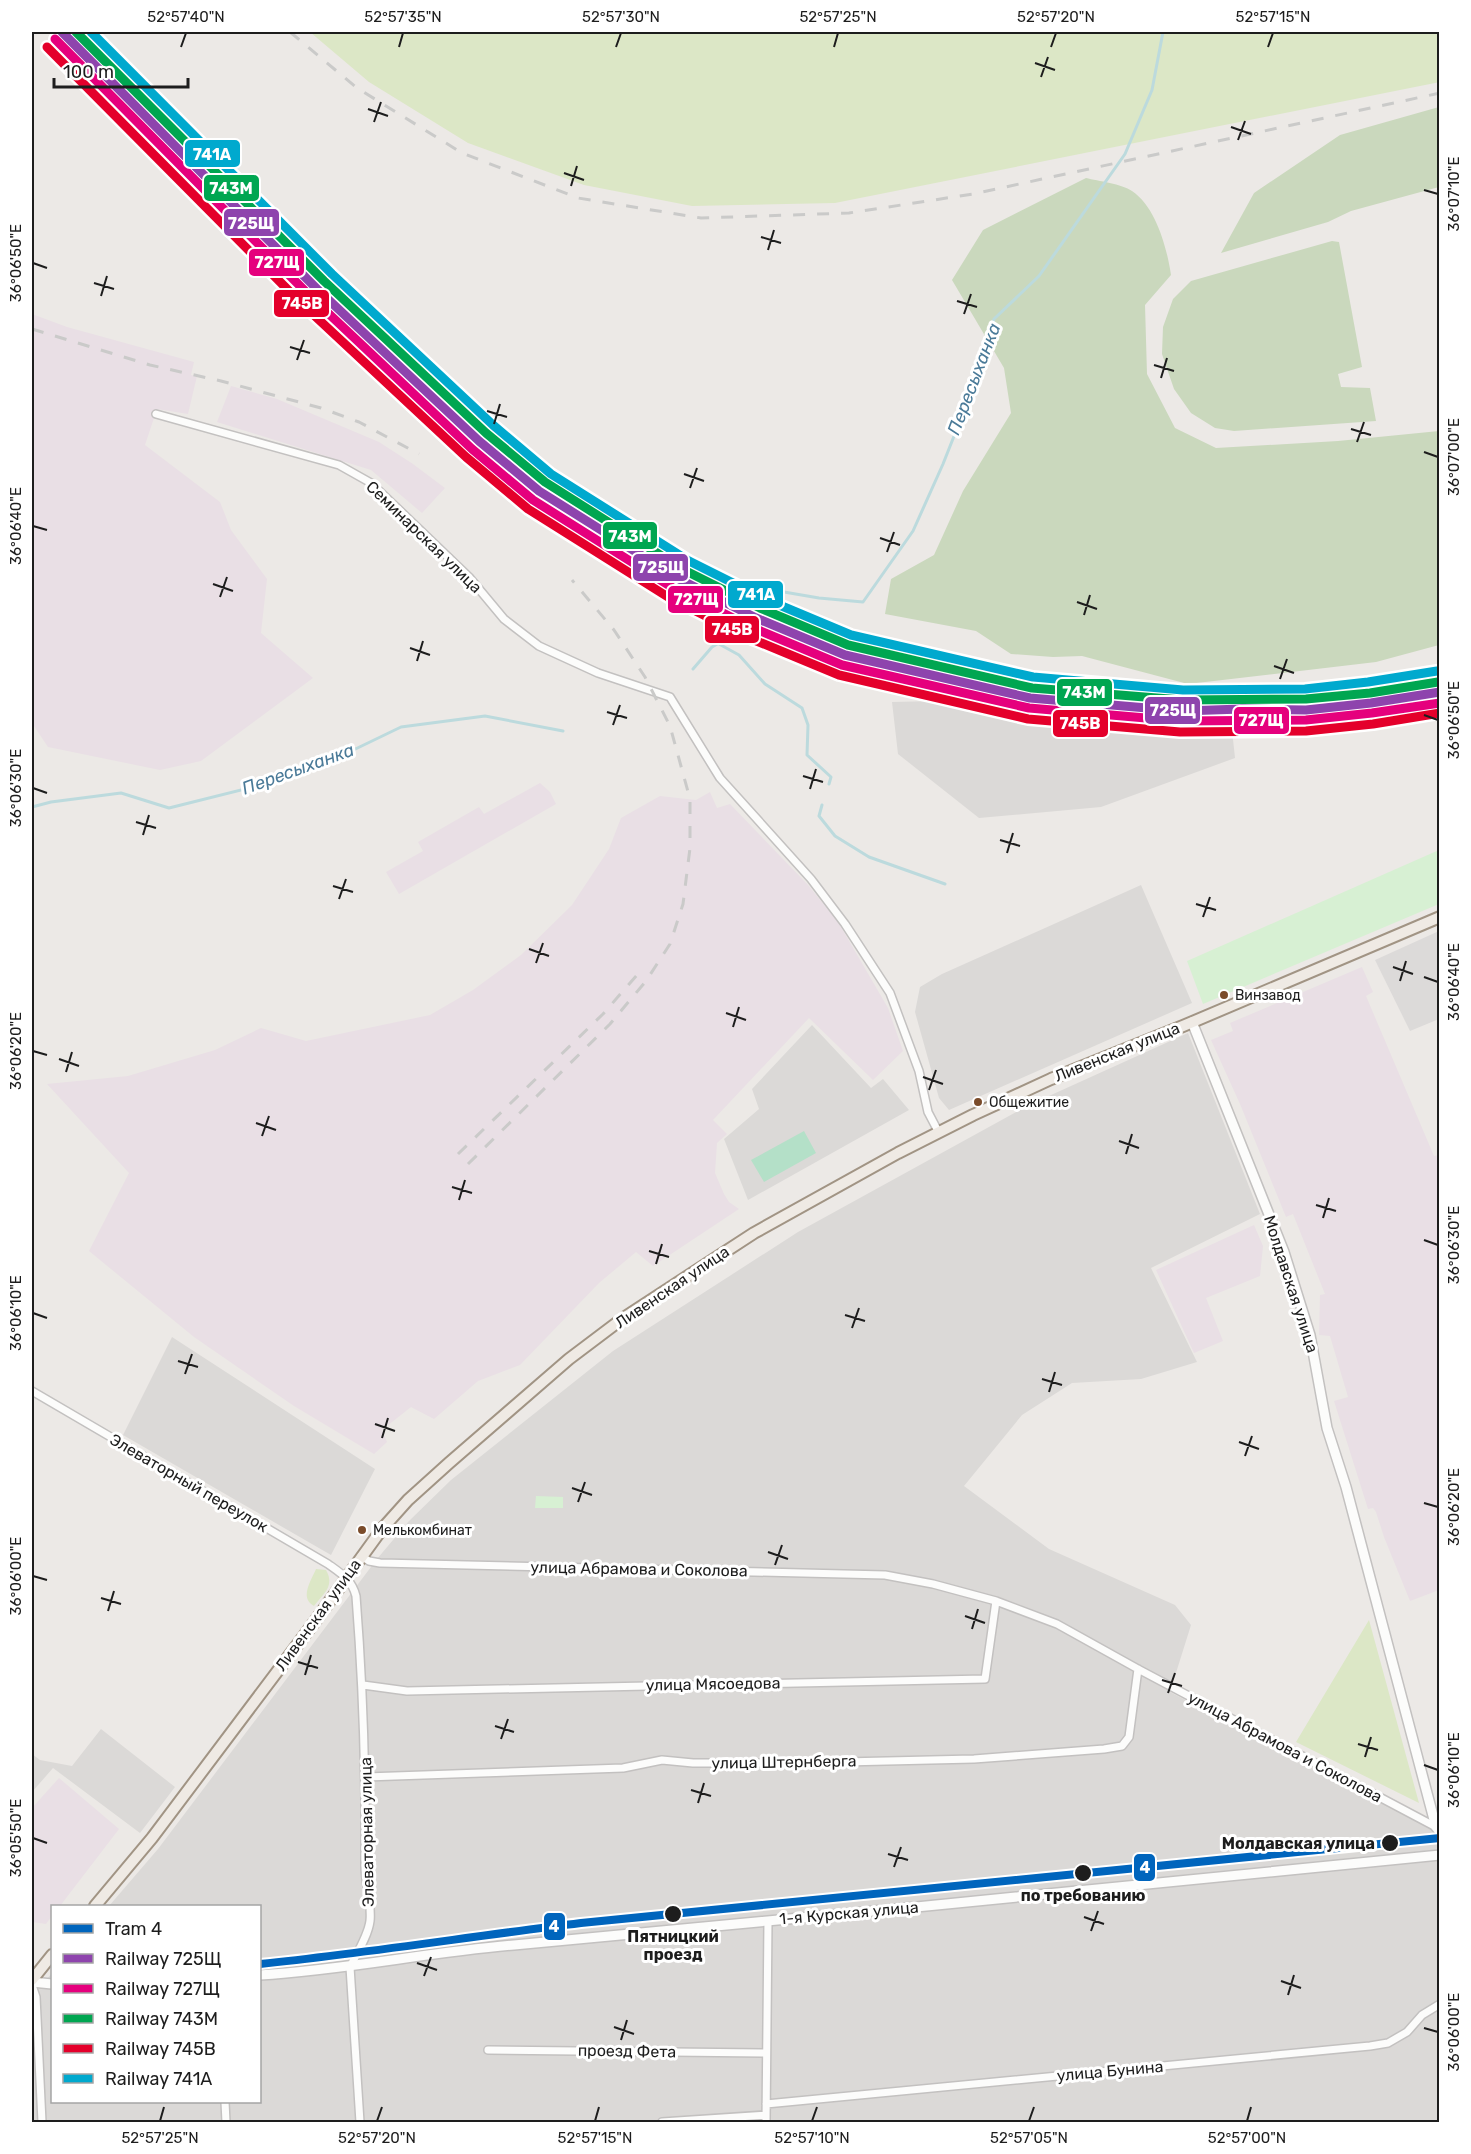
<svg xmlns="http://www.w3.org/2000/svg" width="1471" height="2154" font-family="Rubik,sans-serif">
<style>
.residential{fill:#dbd9d7}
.industrial{fill:#e9dfe5}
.grass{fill:#dce7c6}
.forest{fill:#cad8bd}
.park{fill:#d7f0d3}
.pitch{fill:#b4e0c8}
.parking{fill:#dcdad9}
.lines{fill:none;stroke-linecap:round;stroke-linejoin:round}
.stream{stroke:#bcdadd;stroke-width:3}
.minor-casing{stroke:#c3c1c0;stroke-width:10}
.tertiary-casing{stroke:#c3c1c0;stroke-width:12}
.primary-casing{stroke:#a19484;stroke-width:14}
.minor{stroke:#fcfcfb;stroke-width:7}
.tertiary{stroke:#fcfcfb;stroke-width:9}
.primary{stroke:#efeae4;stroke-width:10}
.rail{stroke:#cacac9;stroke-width:3;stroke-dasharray:12 12;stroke-linecap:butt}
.rail-1-casing{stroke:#fff;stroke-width:14}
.rail-2-casing{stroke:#fff;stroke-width:14}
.rail-3-casing{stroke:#fff;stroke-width:14}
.rail-4-casing{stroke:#fff;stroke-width:14}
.rail-5-casing{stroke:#fff;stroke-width:14}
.rail-1{stroke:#8e44ad;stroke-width:9}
.rail-2{stroke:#e5007d;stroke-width:9}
.rail-3{stroke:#00a651;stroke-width:9}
.rail-4{stroke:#e4002b;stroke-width:9}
.rail-5{stroke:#00a9ce;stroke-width:9}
.tram-1-casing{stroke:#fff;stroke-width:12}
.tram-1{stroke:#0065bd;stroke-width:8}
.ticks{fill:none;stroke:#1d1d1d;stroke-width:2}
.bus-dot{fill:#7a4b2a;stroke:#fff;stroke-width:2}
.stop-dot{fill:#1d1d1d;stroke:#fff;stroke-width:2}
.labels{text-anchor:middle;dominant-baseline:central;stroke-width:6;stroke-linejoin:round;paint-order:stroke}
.bus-label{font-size:14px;fill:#1d1d1d;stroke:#fff;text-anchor:start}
.street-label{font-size:16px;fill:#1d1d1d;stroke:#fff}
.stop-label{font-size:16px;font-weight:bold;fill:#1d1d1d;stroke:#fff}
.water-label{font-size:18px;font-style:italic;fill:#4a7a98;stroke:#fff}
.line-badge{stroke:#fff;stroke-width:2}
.badge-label{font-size:16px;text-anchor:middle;font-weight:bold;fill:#fff}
.neatline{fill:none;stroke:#1d1d1d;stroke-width:2}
.ticks-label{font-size:15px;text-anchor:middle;fill:#1d1d1d}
</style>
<rect width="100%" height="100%" fill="#ece9e6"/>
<!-- residential -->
<path class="residential" d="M982,700L1073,723L1186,725L1232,730L1235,758L1101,807L979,818L898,754L892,702Z
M1141,885L1192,1003L949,1110L939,1098L915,1012L920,987L942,974Z
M812,1025L871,1088L883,1079L909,1110L748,1200L724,1139L759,1109L752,1089Z
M1188,1033L1260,1214L1151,1268L1197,1362L1141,1379L1072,1383L1022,1415L964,1486L1049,1549L1175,1605L1191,1625L1170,1692L1433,1830L1439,1825V2122H32V1997L52,1973V2102H260V1906H109L158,1849L377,1559L409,1521L451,1480L613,1351L798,1232L1029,1105Z
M172,1337L375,1469L331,1555L123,1435Z
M101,1729L175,1787L140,1833L53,1768L32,1792V1754L40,1760L72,1766Z"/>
<!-- industrial -->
<path class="industrial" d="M32,314L67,327L194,362L191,375L197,376L188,414L157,409L145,445L220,502L231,530L267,579L261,633L313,678L201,761L160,770L48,747L32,723Z
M231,386L277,399L379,442L413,464L445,488L422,513L371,470L217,422Z
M540,783L550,792L556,804L399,894L386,872L423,851L418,842L479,807L484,814Z
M710,792L717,808L730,804L808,885L838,922L888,1008L903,1051L873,1080L809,1018L713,1120L727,1134L717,1143L715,1173L724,1194L729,1202L739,1209L653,1266L636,1252L599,1283L520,1365L478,1381L434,1419L411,1407L382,1430L387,1442L374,1454L294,1406L194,1337L89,1251L129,1173L47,1084L128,1076L215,1050L261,1028L306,1041L430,1015L473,990L521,955L572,905L609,849L621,818L660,796L696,800Z
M1362,967L1373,992L1366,996L1434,1156L1439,1155V1590L1410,1601L1384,1537L1376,1512L1373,1508L1368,1509L1334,1401L1348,1397L1330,1336L1319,1335L1320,1295L1325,1294L1293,1214L1286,1217L1240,1104L1211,1040L1233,1031L1230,1023Z
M1254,1225L1263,1246L1260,1276L1206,1298L1223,1341L1194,1353L1156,1270Z
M59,1778L119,1829L60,1906H52V1916L46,1924L32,1922V1808Z"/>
<!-- grass -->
<path class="grass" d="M310,32H1439L1440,82L835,203L692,206L584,185L468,143L369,82Z
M316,1569L326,1570C335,1586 324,1593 314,1606C299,1598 311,1581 316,1569Z
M1369,1620L1419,1803L1296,1742Z"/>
<!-- forest -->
<path class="forest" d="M1439,107V187L1351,211L1328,222L1221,253L1254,193L1340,135Z
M1086,178C1098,181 1122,184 1132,191C1156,207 1167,248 1171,275L1145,305L1147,374L1175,428L1216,448L1338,441L1439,431V645L1376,662L1188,684L1082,656L1053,657L1011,654L976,631L885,614L891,579L934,555L963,491L1011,413L1004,368L952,280L983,230Z
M1332,241L1339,242L1362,367L1338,374L1341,387L1370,388L1376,421L1234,431L1215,428L1191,413L1174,389L1162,354L1163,327L1173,299L1191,281Z"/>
<!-- park -->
<path class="park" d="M1439,850V904L1203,1004L1187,961Z
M536,1496L563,1497V1508H535Z"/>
<!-- pitch -->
<path class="pitch" d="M804,1131L816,1153L764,1182L751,1160Z"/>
<!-- parking -->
<path class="parking" d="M1439,931V1019L1410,1031L1375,960Z"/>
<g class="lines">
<!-- stream -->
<path class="stream" d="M784,592L819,598L863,602L913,531L943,464L977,378L994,319L1039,276L1125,154L1152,90L1163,32
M719,644L739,655L765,684L802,708L808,725L807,755L831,777L829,784
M693,669L712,647L735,634
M822,805L819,816L835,836L869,857L945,884
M32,807L51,802L121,793L169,808L261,785L343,755L401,727L485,716L563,731"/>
<!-- minor casing -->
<g class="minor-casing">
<path id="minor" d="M156,414L339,465L371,483L469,577L504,619L539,646L598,673L670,697L720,778L811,879L845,924L890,993L919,1071L928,1112L939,1133
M32,1391L328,1564C342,1574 352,1580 356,1596C363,1686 366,1776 365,1866C365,1884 372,1903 370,1921C368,1936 357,1953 350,1967L360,2122
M361,1556L369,1561L380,1563L885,1575L933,1584L996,1601L1057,1624L1138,1669L1436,1827
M363,1685L407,1691L985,1679L996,1601
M366,1777L623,1768L662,1760L693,1763H800L974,1759L1104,1749L1122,1746L1129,1737L1138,1669
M32,1985L36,1997L42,2122
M488,2050L766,2053
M225,2102L226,2122
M766,2104L1370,2046L1388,2043L1407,2032L1422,2015L1440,2004
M662,2122L766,2115
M766,2122L768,1921"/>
</g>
<!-- tertiary casing -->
<g class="tertiary-casing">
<path id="tertiary" d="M1192,1022L1284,1252L1310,1335L1327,1428L1346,1487L1436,1827L1440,1832
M260,1975C345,1970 429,1952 514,1945C823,1916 1131,1887 1440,1855
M32,1982L52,1984"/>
</g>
<!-- primary casing -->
<g class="primary-casing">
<path id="primary" d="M95,1906L152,1838L316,1620L382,1529L408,1500L449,1463L569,1359L622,1319L754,1233L898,1153L973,1115L1051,1079L1183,1026L1440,917
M32,1980L52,1955"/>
</g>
<!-- minor -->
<use href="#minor" class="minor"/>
<!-- tertiary -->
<use href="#tertiary" class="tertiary"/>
<!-- primary -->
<use href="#primary" class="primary"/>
<!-- rail -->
<path class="rail" d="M290,32L357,88L462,153L578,198L701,218L849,213L973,194L1440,93
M32,329L150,365L221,381L321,408L359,422L419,454
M458,1154L603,1014L637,975
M468,1164L610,1024L646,981L670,944L683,904L690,848V799L670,726L645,677L614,630L572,580"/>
<!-- rail-1 casing -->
<g class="rail-1-casing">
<path id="rail-1" d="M62,32L317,289L479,441L539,491L679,579L756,618L845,655L1030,698L1182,711L1242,709L1306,710L1371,703L1440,692"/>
</g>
<!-- rail-2 casing -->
<g class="rail-2-casing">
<path id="rail-2" d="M55,39L310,296L472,449L533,500L673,588L751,627L842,665L1029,708L1181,721L1306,720L1372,713L1440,703"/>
</g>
<!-- rail-3 casing -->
<g class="rail-3-casing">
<path id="rail-3" d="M76,32L324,281L486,433L545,482L684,570L760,608L848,645L1032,688L1182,700L1306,699L1370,693L1438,682"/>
</g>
<!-- rail-4 casing -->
<g class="rail-4-casing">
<path id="rail-4" d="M47,47L302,304L466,457L528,509L668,597L747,637L839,675L1028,719L1180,732L1306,731L1373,724L1440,713"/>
</g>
<!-- rail-5 casing -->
<g class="rail-5-casing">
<path id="rail-5" d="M91,32L332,274L493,425L551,474L689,561L765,599L851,635L1033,677L1183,690L1305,689L1368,682L1437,671"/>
</g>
<!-- rail-1 -->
<use href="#rail-1" class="rail-1"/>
<!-- rail-2 -->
<use href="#rail-2" class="rail-2"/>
<!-- rail-3 -->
<use href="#rail-3" class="rail-3"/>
<!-- rail-4 -->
<use href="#rail-4" class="rail-4"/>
<!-- rail-5 -->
<use href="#rail-5" class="rail-5"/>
<!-- tram-1 casing -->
<g class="tram-1-casing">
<path id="tram-1" d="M260,1964C367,1953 474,1936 581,1923L1440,1838"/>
</g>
<!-- tram-1 -->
<use href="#tram-1" class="tram-1"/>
</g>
<!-- ticks -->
<path class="ticks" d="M181,47L186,33M399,47L403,33M616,47L621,33M834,47L838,33M1051,47L1056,33M1268,47L1273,33M1035,63L1055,70M1041,77L1048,57M368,109L388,116M374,122L381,102M1231,127L1251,134M1238,140L1245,121M564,173L584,180M571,186L577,166M1424,190L1438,194M761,237L781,243M768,250L774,230M33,263L47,268M94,283L114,289M101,296L107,276M957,301L977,307M964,314L971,294M290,347L310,353M297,360L304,340M1154,365L1174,371M1161,378L1167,358M487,411L507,417M494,424L500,404M1351,429L1371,435M1357,442L1364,422M1424,452L1438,457M684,474L704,481M690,488L697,468M33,526L47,530M880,538L900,545M887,552L894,532M213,584L233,591M220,597L227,577M1077,602L1097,609M1084,615L1090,595M410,648L430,655M417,661L423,641M1274,666L1294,673M1280,679L1287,659M607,712L627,718M1424,715L1438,720M613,725L620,705M803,776L823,782M33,788L47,793M810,789L816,769M136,822L156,828M143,835L149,815M1000,840L1020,846M1007,853L1013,833M333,886L353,892M339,899L346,879M1196,904L1216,910M1203,917L1210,897M529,949L549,956M536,963L543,943M1393,967L1413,974M1424,977L1438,982M1400,981L1406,961M726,1013L746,1020M733,1027L739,1007M33,1051L47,1055M59,1059L79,1066M66,1072L72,1052M923,1077L943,1084M929,1090L936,1070M256,1123L276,1130M262,1136L269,1116M1119,1141L1139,1148M1126,1154L1132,1134M452,1187L472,1193M459,1200L465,1180M1316,1205L1336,1211M1323,1218L1329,1198M1424,1240L1438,1245M649,1251L669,1257M656,1264L662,1244M33,1313L47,1318M845,1315L865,1321M852,1328L859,1308M178,1361L198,1367M185,1374L192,1354M1042,1379L1062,1385M1049,1392L1055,1372M375,1424L395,1431M382,1438L388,1418M1239,1442L1259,1449M1245,1456L1252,1436M572,1488L592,1495M578,1502L585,1482M1424,1503L1438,1507M768,1552L788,1559M775,1565L782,1545M33,1576L47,1580M101,1598L121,1604M108,1611L114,1591M965,1616L985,1623M972,1629L978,1609M298,1662L318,1668M305,1675L311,1655M1162,1680L1182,1686M1168,1693L1175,1673M495,1726L514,1732M501,1739L508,1719M1358,1744L1378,1750M1365,1757L1371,1737M1424,1765L1438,1770M691,1790L711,1796M698,1803L704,1783M33,1838L47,1843M888,1854L908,1860M894,1867L901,1847M1084,1917L1104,1924M1091,1931L1098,1911M417,1963L437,1970M424,1976L431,1957M1281,1981L1301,1988M1288,1995L1294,1975M614,2027L634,2034M1424,2028L1438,2032M621,2040L627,2020M160,2121L164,2107M377,2121L382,2107M595,2121L599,2107M812,2121L817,2107M1029,2121L1034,2107M1247,2121L1251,2107"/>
<!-- markers -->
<g class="bus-dot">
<circle cx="1224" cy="995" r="5"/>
<circle cx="978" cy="1102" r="5"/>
<circle cx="362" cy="1530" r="5"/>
</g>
<g class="stop-dot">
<circle cx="1390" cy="1843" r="9"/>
<circle cx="1083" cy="1873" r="9"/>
<circle cx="673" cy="1914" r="9"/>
</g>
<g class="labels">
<!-- bus labels -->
<g class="bus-label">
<text x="1235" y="995">Винзавод</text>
<text x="989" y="1102">Общежитие</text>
<text x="373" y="1530">Мелькомбинат</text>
</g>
<!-- street labels -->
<g class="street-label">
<text transform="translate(424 537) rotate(44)">Семинарская улица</text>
<text transform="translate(1117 1052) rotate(-22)">Ливенская улица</text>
<text transform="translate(1291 1284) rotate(72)">Молдавская улица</text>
<text transform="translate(672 1287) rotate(-34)">Ливенская улица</text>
<text transform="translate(189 1483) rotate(30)">Элеваторный переулок</text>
<text transform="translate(639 1569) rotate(1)">улица Абрамова и Соколова</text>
<text transform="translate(318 1615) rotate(-54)">Ливенская улица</text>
<text transform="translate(713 1684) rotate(-1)">улица Мясоедова</text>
<text transform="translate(1285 1747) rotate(28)">улица Абрамова и Соколова</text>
<text transform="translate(784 1762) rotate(-1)">улица Штернберга</text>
<text transform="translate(367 1832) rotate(-91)">Элеваторная улица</text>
<text transform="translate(849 1913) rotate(-5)">1-я Курская улица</text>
<text transform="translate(627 2051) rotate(1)">проезд Фета</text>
<text transform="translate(1110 2071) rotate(-5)">улица Бунина</text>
</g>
<!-- stop labels -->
<g class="stop-label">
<text x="1375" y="1843" text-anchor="end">Молдавская улица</text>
<text x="1083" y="1895">по требованию</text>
<text x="673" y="1936">Пятницкий<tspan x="673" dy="18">проезд</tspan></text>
</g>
<!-- water labels -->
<g class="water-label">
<text transform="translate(974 379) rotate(-69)">Пересыханка</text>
<text transform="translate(298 769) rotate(-20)">Пересыханка</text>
</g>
</g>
<g class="line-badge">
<rect x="184" y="139" width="57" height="29" rx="6" fill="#00a9ce"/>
<rect x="203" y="174" width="57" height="28" rx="6" fill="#00a651"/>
<rect x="223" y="208" width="57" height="29" rx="6" fill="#8e44ad"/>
<rect x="248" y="248" width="57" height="29" rx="6" fill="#e5007d"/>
<rect x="273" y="289" width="57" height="29" rx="6" fill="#e4002b"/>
<rect x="602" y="521" width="56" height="29" rx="6" fill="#00a651"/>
<rect x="632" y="553" width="57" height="29" rx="6" fill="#8e44ad"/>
<rect x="727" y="580" width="57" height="29" rx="6" fill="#00a9ce"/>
<rect x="667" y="585" width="57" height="29" rx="6" fill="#e5007d"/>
<rect x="704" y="615" width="56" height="29" rx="6" fill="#e4002b"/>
<rect x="1056" y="678" width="57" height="29" rx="6" fill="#00a651"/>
<rect x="1144" y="696" width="57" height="29" rx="6" fill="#8e44ad"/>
<rect x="1233" y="706" width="57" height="29" rx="6" fill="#e5007d"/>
<rect x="1052" y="709" width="57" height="29" rx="6" fill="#e4002b"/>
<rect x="1133" y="1853" width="23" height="29" rx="6" fill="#0065bd"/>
<rect x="543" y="1912" width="23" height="29" rx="6" fill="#0065bd"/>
</g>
<g class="badge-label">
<text x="212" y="160">741А</text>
<text x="231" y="194">743М</text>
<text x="251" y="229">725Щ</text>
<text x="277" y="268">727Щ</text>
<text x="302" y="309">745В</text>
<text x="630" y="542">743М</text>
<text x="661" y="573">725Щ</text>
<text x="756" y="600">741А</text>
<text x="696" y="605">727Щ</text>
<text x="732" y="635">745В</text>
<text x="1084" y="698">743М</text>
<text x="1173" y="716">725Щ</text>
<text x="1261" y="726">727Щ</text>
<text x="1080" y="729">745В</text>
<text x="1145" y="1873">4</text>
<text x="554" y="1932">4</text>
</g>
<!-- border -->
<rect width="1471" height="2154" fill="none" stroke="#ffffff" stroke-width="66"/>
<!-- legend -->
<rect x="51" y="1905" width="210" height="198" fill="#ffffff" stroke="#a5a5a5" stroke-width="1.5"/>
<rect x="63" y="1924" width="30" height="9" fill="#0065bd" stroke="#a5a5a5" stroke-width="1.5"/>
<text x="105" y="1935" font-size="18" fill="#1d1d1d">Tram 4</text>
<rect x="63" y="1954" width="30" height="9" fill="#8e44ad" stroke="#a5a5a5" stroke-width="1.5"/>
<text x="105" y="1965" font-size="18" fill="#1d1d1d">Railway 725Щ</text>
<rect x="63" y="1984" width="30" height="9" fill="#e5007d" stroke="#a5a5a5" stroke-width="1.5"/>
<text x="105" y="1995" font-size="18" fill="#1d1d1d">Railway 727Щ</text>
<rect x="63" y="2014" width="30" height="9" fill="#00a651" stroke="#a5a5a5" stroke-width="1.5"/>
<text x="105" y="2025" font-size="18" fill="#1d1d1d">Railway 743М</text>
<rect x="63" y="2044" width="30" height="9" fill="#e4002b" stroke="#a5a5a5" stroke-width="1.5"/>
<text x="105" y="2055" font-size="18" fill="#1d1d1d">Railway 745В</text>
<rect x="63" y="2074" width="30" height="9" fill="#00a9ce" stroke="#a5a5a5" stroke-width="1.5"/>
<text x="105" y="2085" font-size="18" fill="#1d1d1d">Railway 741А</text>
<!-- scale -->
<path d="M54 78v9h134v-9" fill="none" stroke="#1d1d1d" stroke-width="3"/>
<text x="63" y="78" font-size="18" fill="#1d1d1d" stroke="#ffffff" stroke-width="4.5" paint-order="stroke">100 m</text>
<rect x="33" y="33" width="1405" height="2088" class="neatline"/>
<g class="ticks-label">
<text x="186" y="22">52°57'40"N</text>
<text x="403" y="22">52°57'35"N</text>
<text x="621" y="22">52°57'30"N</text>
<text x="838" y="22">52°57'25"N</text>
<text x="1056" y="22">52°57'20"N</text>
<text x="1273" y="22">52°57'15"N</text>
<text transform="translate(1454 194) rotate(-90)" y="5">36°07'10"E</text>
<text transform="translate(16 263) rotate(-90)" y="5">36°06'50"E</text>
<text transform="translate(1454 457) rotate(-90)" y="5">36°07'00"E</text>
<text transform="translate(16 526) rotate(-90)" y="5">36°06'40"E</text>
<text transform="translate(1454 720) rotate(-90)" y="5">36°06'50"E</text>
<text transform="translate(16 788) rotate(-90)" y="5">36°06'30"E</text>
<text transform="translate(1454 982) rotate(-90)" y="5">36°06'40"E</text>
<text transform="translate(16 1051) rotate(-90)" y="5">36°06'20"E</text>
<text transform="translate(1454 1245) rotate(-90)" y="5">36°06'30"E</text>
<text transform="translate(16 1313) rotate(-90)" y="5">36°06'10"E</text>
<text transform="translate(1454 1507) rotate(-90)" y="5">36°06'20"E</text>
<text transform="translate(16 1576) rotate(-90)" y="5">36°06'00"E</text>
<text transform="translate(1454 1770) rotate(-90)" y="5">36°06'10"E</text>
<text transform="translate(16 1838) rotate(-90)" y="5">36°05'50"E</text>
<text transform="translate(1454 2032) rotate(-90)" y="5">36°06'00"E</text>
<text x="160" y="2143">52°57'25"N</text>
<text x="377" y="2143">52°57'20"N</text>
<text x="595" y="2143">52°57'15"N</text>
<text x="812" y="2143">52°57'10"N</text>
<text x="1029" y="2143">52°57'05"N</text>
<text x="1247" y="2143">52°57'00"N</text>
</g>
</svg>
